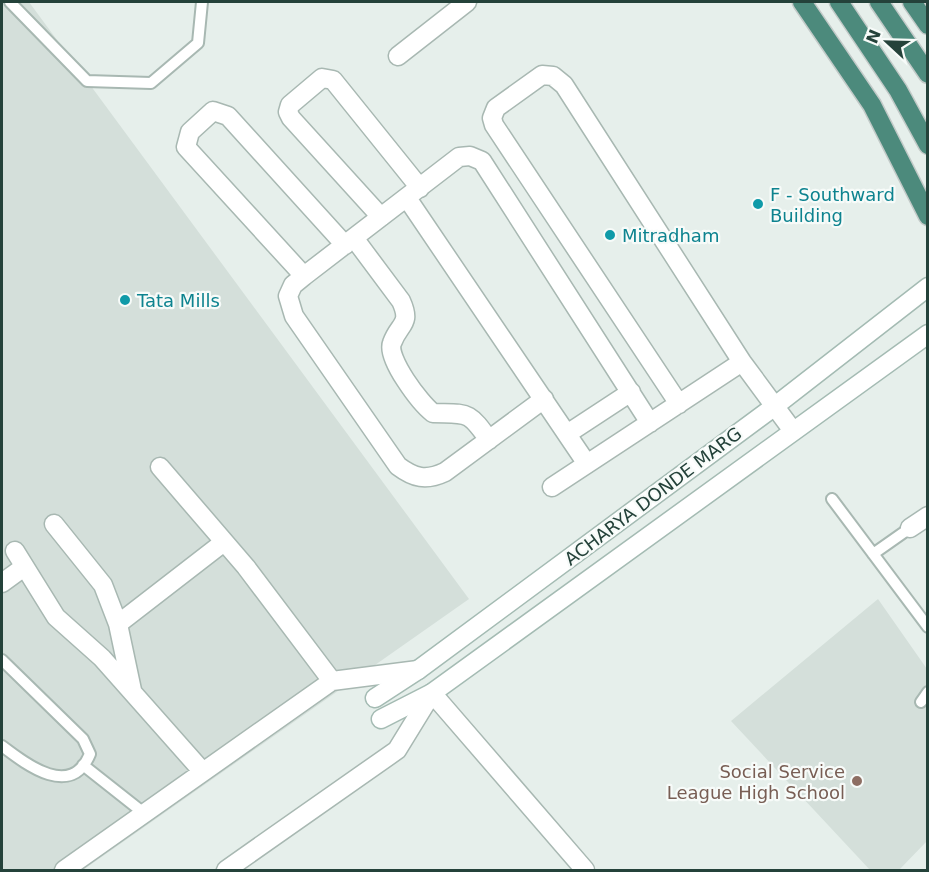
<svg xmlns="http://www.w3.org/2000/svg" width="929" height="872" font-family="'DejaVu Sans',sans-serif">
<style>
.built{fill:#d4dfda}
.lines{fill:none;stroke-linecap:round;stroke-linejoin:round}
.service-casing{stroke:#a8b8b2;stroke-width:14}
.minor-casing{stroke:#a8b8b2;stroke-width:21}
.secondary-casing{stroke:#a4bbb3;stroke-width:21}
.trunk-casing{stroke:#c2cac8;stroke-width:21}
.service{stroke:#fff;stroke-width:10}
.minor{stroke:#fff;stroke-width:18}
.secondary{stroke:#fff;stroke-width:18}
.trunk{stroke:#4c8a7c;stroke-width:18}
.culture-dot{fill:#0f9aa8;stroke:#f7fbf9;stroke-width:2}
.education-dot{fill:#8d6e63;stroke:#f7fbf9;stroke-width:2}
.labels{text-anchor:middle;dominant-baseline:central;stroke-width:4.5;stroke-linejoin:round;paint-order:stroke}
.culture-label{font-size:18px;fill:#0d838f;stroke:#f7fbf9;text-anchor:start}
.street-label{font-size:18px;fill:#24423a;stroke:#f7fbf9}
.education-label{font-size:18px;fill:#785e54;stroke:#f7fbf9;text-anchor:end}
</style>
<rect width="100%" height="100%" fill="#e6efeb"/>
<!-- built -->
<path class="built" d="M2,2H29L469,599L83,870H2Z
M878,599L927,669V841L899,870H870L731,721Z"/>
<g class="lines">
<!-- service casing -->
<g class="service-casing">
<path id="service" d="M10,2L87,81L151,83L198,43L202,2
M832,499L928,627
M873,554L910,528
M2,660L83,739L90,754C71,799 27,765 2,746
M921,702L928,692
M83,765L145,814"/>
</g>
<!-- minor casing -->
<g class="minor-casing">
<path id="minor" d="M398,56L467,2
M407,198L587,464
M381,217L291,118L288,112L290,105L322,78L333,80L420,188
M354,238L401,301C412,325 399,323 392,343C386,358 420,403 433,413C468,414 468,410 489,440
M304,276L186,147L190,132L213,111L228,116L345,245
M544,399L445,472C426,481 414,478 398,466L294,316L288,296L293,285L304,276L459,157L470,156L482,161L650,423
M679,404L494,125L492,118L496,108L542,75L553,76L564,85L742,362L793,431
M567,434L631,392
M160,467L246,567L332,681
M552,487L742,362
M54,524L103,585L118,624L132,690
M910,528L928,516
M15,551L56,617L102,658L203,772
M2,583L24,567
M118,624L224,542
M64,870L332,681L418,670
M226,870L397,750L432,693L585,870"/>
</g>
<!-- secondary casing -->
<g class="secondary-casing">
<path id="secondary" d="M375,698L418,670L775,406L928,287
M381,719L432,693L928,334"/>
</g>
<!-- trunk casing -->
<g class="trunk-casing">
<path id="trunk" d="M802,2L872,105L928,216
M839,2L898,90L928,145
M879,2L928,74
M912,2L928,25"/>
</g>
<!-- service -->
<use href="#service" class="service"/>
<!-- minor -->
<use href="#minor" class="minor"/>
<!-- secondary -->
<use href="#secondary" class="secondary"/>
<!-- trunk -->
<use href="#trunk" class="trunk"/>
</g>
<!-- markers -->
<g class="culture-dot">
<circle cx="758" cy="204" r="6"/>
<circle cx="610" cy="235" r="6"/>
<circle cx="125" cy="300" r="6"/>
</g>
<circle class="education-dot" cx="857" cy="781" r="6"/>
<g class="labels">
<!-- culture labels -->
<g class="culture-label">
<text x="770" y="194">F - Southward<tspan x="770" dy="21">Building</tspan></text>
<text x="622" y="235">Mitradham</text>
<text x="137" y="300">Tata Mills</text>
</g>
<!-- street labels -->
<g class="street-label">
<text transform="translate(653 496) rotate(-37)">ACHARYA DONDE MARG</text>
</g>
<!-- education labels -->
<g class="education-label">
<text x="845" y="771">Social Service<tspan x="845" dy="21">League High School</tspan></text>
</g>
</g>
<!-- border -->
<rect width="929" height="872" fill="none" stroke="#24423a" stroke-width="6"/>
<!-- north arrow -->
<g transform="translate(887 42) rotate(292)" stroke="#f7fbf9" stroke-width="4.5" paint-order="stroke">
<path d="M0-4.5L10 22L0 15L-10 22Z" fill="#24423a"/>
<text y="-9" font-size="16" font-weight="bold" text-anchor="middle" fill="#24423a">N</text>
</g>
</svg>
